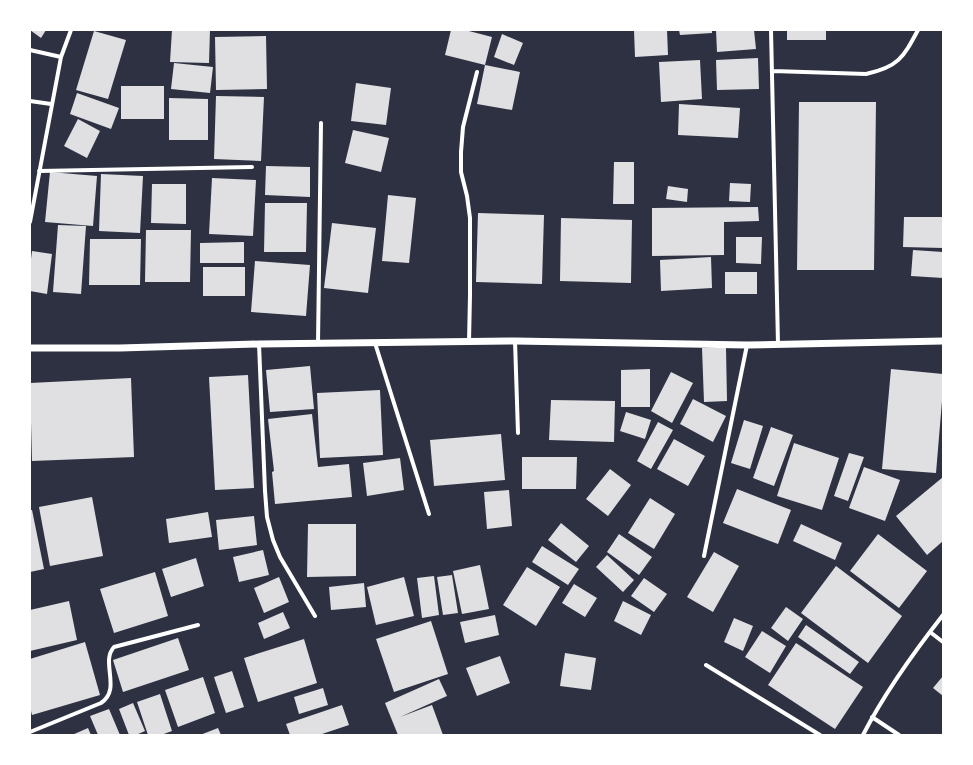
<svg xmlns="http://www.w3.org/2000/svg" width="973" height="765" font-family="Commissioner,sans-serif">
<style>
.building{fill:#e0e0e3}
.lines{fill:none;stroke-linecap:round;stroke-linejoin:round}
.minor{stroke:#fff;stroke-width:4}
.tertiary{stroke:#fff;stroke-width:7}
</style>
<rect width="100%" height="100%" fill="#2d3142"/>
<!-- building -->
<path class="building" d="M30,30H46L41,38Z
M172,30H210L209,63L170,62Z
M451,30H465L492,37L485,65L520,72L512,110L477,104L485,65L445,55Z
M634,30H667L668,55L635,57Z
M679,30H712V33L680,35Z
M716,30H754L756,49L717,52Z
M787,30H826V40H787Z
M94,31L126,40L108,99L76,90Z
M502,34L523,43L514,65L494,57Z
M266,36L267,89L216,90L215,37Z
M758,58L759,89L717,90L716,60Z
M700,60L702,99L661,102L659,62Z
M174,63L213,67L210,93L171,89Z
M356,83L391,88L386,125L351,121Z
M121,86H164V119H121Z
M77,93L119,108L111,129L70,114Z
M216,96L264,97L261,161L214,159Z
M169,98L208,99V140H169Z
M799,102H876L874,270H797Z
M679,104L740,108L738,138L678,135Z
M78,119L100,131L87,158L64,146Z
M353,130L389,138L381,172L345,163Z
M614,162H634V204H613Z
M266,166L310,167V197L265,195Z
M50,172L97,176L93,226L45,222Z
M101,174L143,176L140,233L99,231Z
M212,178L256,180L253,236L209,234Z
M730,183L751,184L750,202L729,201Z
M152,184H186V224L151,223Z
M668,186L688,189L687,202L666,199Z
M388,195L416,198L409,263L382,261Z
M265,203H307L306,252H264Z
M758,207L759,221L724,222V255L652,256V208Z
M478,213L544,215L542,284L476,282Z
M904,217H943V248L903,247Z
M561,218L632,220L631,283L560,281Z
M332,223L376,228L368,293L324,288Z
M58,225L86,226L81,294L53,292Z
M146,230H191L190,282H145Z
M736,237H762L761,264L736,263Z
M90,239H141L140,285H89Z
M244,242V263H200V243Z
M913,250L943,252V278L911,276Z
M32,251L52,254L47,294L30,291V267Z
M711,257L712,288L661,291L660,260Z
M255,261L310,265L306,316L251,312Z
M203,267H245V296H203Z
M725,272H757V294H725Z
M702,348H726L727,401L704,402Z
M310,366L314,409L270,412L266,370Z
M650,369V407H621V370Z
M891,369L943,374V389L936,473L882,469Z
M671,372L693,383L672,423L651,411Z
M248,375L254,488L215,490L209,377Z
M131,378L134,457L32,461L30,383Z
M380,390L383,455L320,458L317,393Z
M693,399L726,416L713,442L680,424Z
M551,400L615,401L614,442L549,440Z
M626,412L651,420L645,439L620,431Z
M312,414L318,467L349,464L352,497L275,504L272,472L274,471L268,419Z
M744,420L763,426L750,469L731,463Z
M658,422L673,430L651,469L637,461Z
M771,427L793,435L774,486L753,478Z
M501,434L505,480L434,486L430,440Z
M674,439L705,456L688,486L657,469Z
M794,443L839,458L822,510L777,496Z
M849,453L864,457L848,501L834,496Z
M522,457H577L576,489H522Z
M400,458L404,490L367,496L363,463Z
M864,467L900,480L885,521L849,508Z
M610,469L631,485L608,516L586,499Z
M943,477V541L927,555L896,516Z
M737,489L791,510L778,544L723,523Z
M509,490L512,526L487,529L484,492Z
M92,497L103,556L50,566L39,507Z
M650,498L675,514L654,549L628,533Z
M30,510H32L44,569L30,572Z
M208,512L212,537L169,543L166,519Z
M254,516L257,545L219,550L216,520Z
M561,523L589,546L576,562L548,540Z
M308,524H356V576L307,577Z
M801,524L842,543L835,560L793,541Z
M619,534L652,557L639,575L607,552Z
M878,534L927,571L899,608L850,571Z
M542,546L579,569L568,585L532,562Z
M263,550L269,575L239,582L233,557Z
M714,552L739,566L713,612L687,597Z
M607,555L634,580L623,592L596,567Z
M196,558L204,586L171,597L162,569Z
M480,565L489,609L462,614L453,571Z
M836,566L902,616L868,663L801,613Z
M527,567L560,587L536,626L503,605Z
M155,572L168,616L114,633L100,589Z
M452,575L458,613L443,615L437,577Z
M434,576L439,615L422,618L417,578Z
M279,577L289,602L264,613L254,588Z
M404,577L414,616L376,625L367,587Z
M644,578L667,594L654,612L631,596Z
M364,583L366,607L331,610L329,587Z
M574,584L597,598L585,617L562,603Z
M69,601L77,640L30,651V610Z
M623,601L651,615L641,635L614,621Z
M786,607L803,619L788,641L771,628Z
M283,612L290,628L264,639L258,623Z
M495,615L499,635L465,643L460,622Z
M734,618L753,626L743,651L724,642Z
M431,621L448,674L394,692L376,639Z
M806,625L859,662L850,674L798,637Z
M762,631L786,646L770,673L745,657Z
M178,638L189,670L123,692L113,660Z
M304,639L317,683L258,702L244,658Z
M85,642L100,695L32,715L30,707V659Z
M796,643L863,687L835,729L768,685Z
M565,653L596,658L591,690L560,686Z
M500,656L510,683L477,696L466,668Z
M232,671L244,707L226,713L214,677Z
M943,676V696L933,688Z
M203,677L215,713L178,727L165,690Z
M439,679L447,696L400,717L432,705L443,735H398L385,703Z
M323,688L328,705L299,714L294,697Z
M160,694L172,731L161,735H148L137,702Z
M133,703L145,731L136,735H129L119,709Z
M342,705L349,725L319,735H290L286,724Z
M109,709L120,735H98L90,716Z
M88,728L91,735H72Z
M218,728L221,735H200Z"/>
<g class="lines">
<!-- minor -->
<path class="minor" d="M771,30L778,344
M30,50L61,57
M773,71L866,74C898,67 903,58 918,30
M30,101L51,104
M39,171L252,167
M30,222L61,57L71,30
M515,341L518,433
M469,342L470,295V218L467,196L461,172V152L463,127L477,72
M318,343L321,123
M375,343L429,514
M259,344L265,491L267,517L273,540L280,557L315,616
M704,556L747,345
M930,632L943,642
M706,665L820,735
M872,717L899,735
M30,732L101,703C122,689 100,662 114,647L198,625
M863,735C885,692 914,652 943,615"/>
<!-- tertiary -->
<path class="tertiary" d="M30,348H120L259,344L515,341L747,345L943,341"/>
</g>
<!-- border -->
<rect width="973" height="765" fill="none" stroke="#ffffff" stroke-width="62"/>
</svg>
